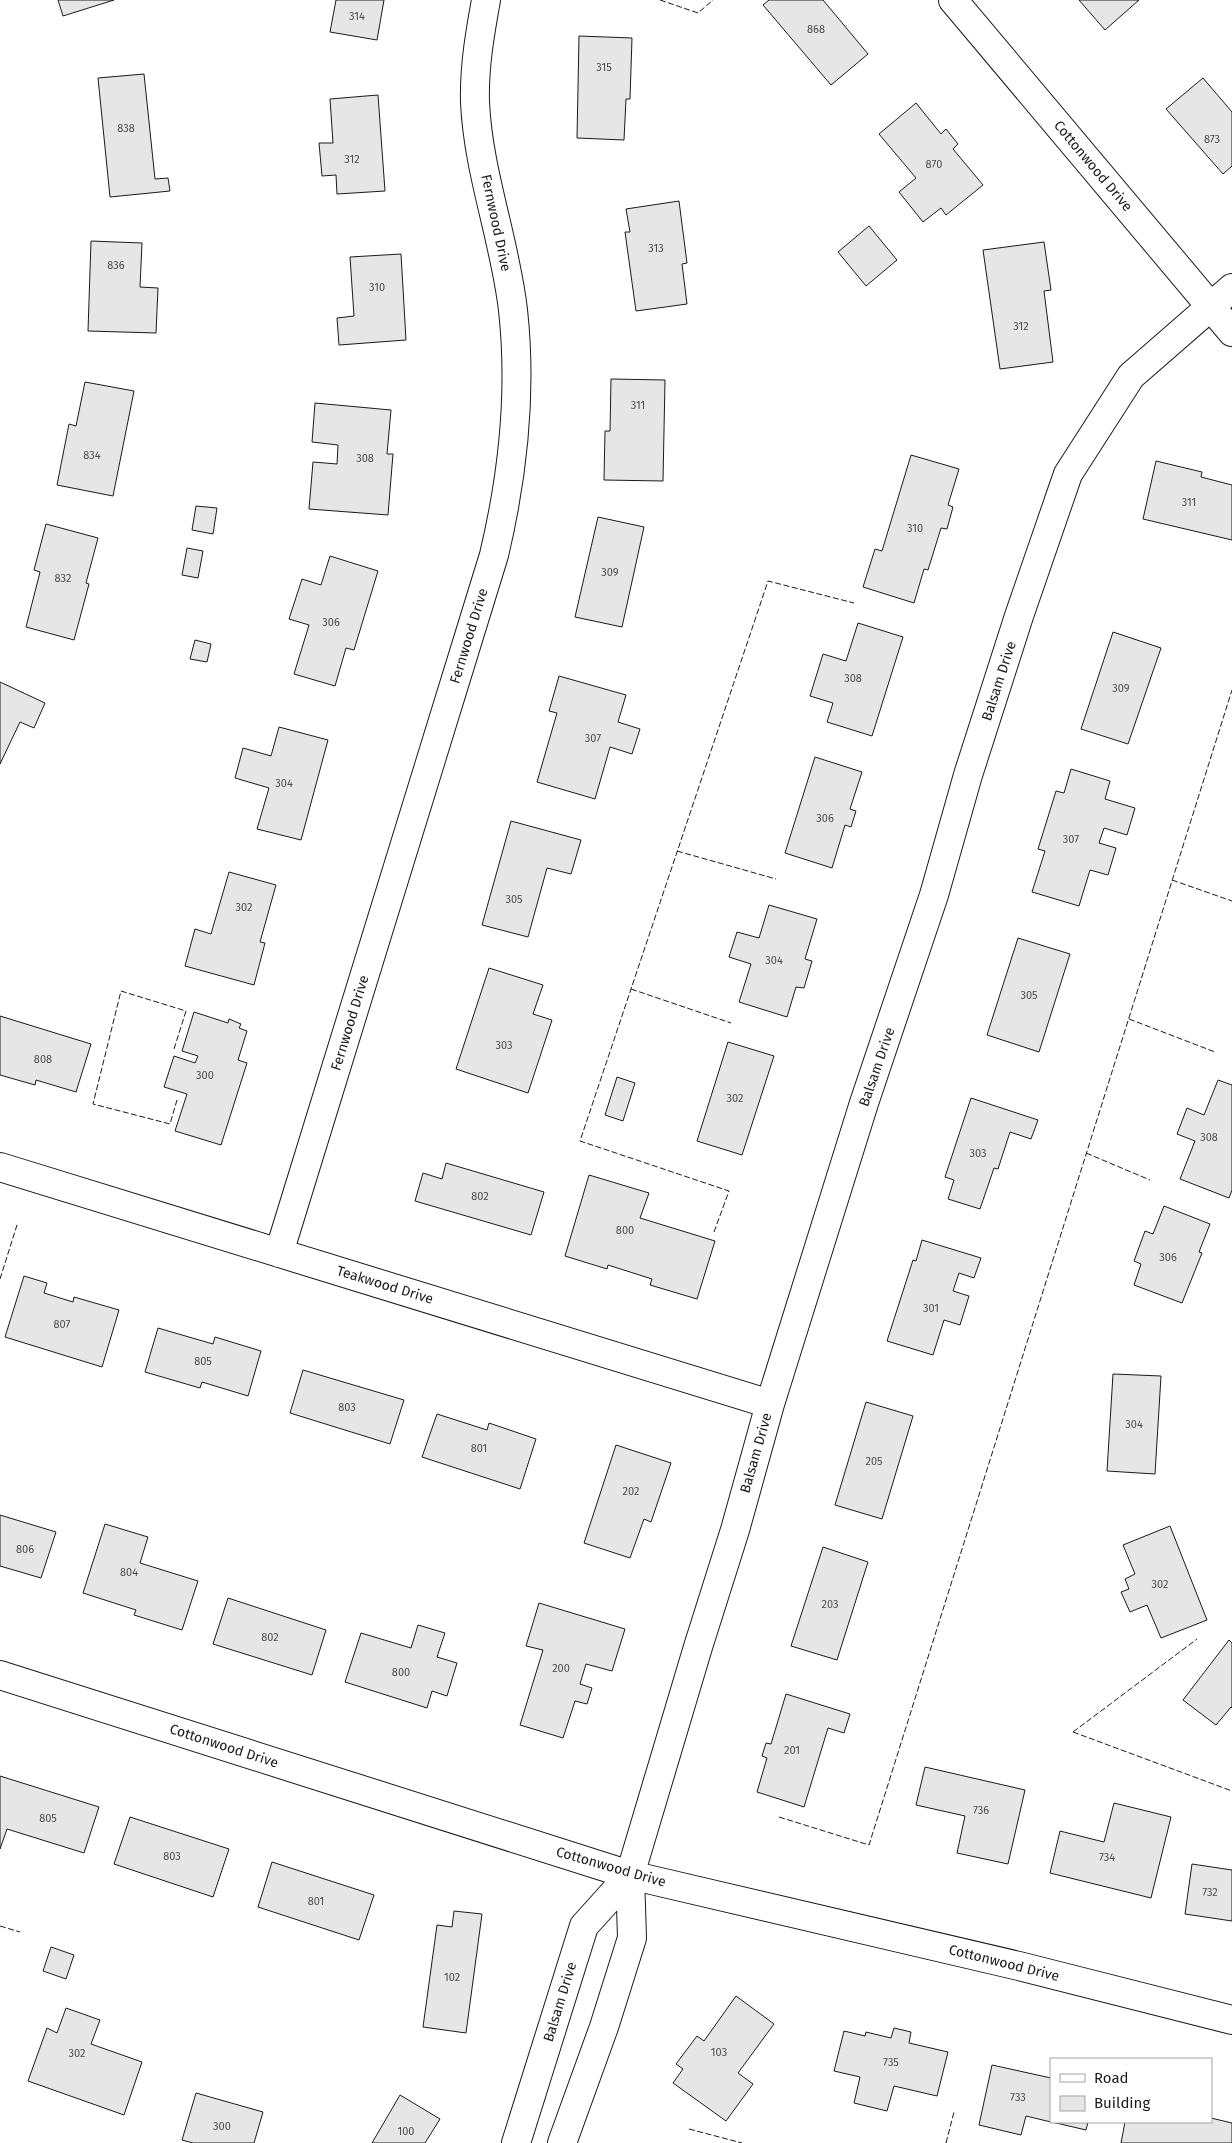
<svg xmlns="http://www.w3.org/2000/svg" width="1232" height="2143" font-family="'Fira Sans',sans-serif">
<style>
.building{fill:#e6e6e6;stroke:#1a1a1a}
.lines{fill:none;stroke-linecap:round;stroke-linejoin:round}
.minor-casing{stroke:#1a1a1a;stroke-width:30}
.minor{stroke:#fff;stroke-width:28}
.fence{stroke:#1a1a1a;stroke-width:1;stroke-dasharray:6 2.5;stroke-linecap:butt}
.labels{text-anchor:middle;dominant-baseline:central;stroke-width:4;stroke-linejoin:round;paint-order:stroke}
.number-label{font-size:11px;fill:#4d4d4d}
.street-label{font-size:14px;fill:#1a1a1a;stroke:#fff}
</style>
<rect width="100%" height="100%" fill="#fff"/>
<!-- building -->
<path class="building" d="M58,0H114L63,16Z
M336,0H384L377,40L330,32Z
M769,0H823L868,54L831,85L763,5Z
M1079,0H1139L1105,30Z
M579,36L632,38L630,99H626L624,140L577,138Z
M144,74L155,179L168,178L170,191L110,197L98,78Z
M1203,78L1232,112V166L1223,174L1166,109Z
M378,95L385,191L337,194L336,175L322,176L319,143H333L330,99Z
M916,103L941,134L946,129L958,144L953,149L983,185L946,215L941,208L923,222L899,192L916,178L879,134Z
M679,201L687,263L682,264L687,304L636,311L625,232H630L626,209Z
M869,226L897,260L866,286L838,252Z
M91,241L142,243L140,287L158,288L156,333L88,331Z
M1044,242L1051,290L1044,291L1053,362L1000,369L983,250Z
M401,254L406,340L339,345L337,318L354,316L350,257Z
M611,379L665,380L663,481L604,480L605,431H610Z
M85,382L134,391L113,496L57,485L69,424L76,426Z
M315,403L391,410L387,454H393L388,515L309,509L313,462L337,464L338,445L312,442Z
M911,455L959,469L948,505L953,507L947,529L941,528L928,570L924,569L914,603L863,587L875,549L882,551Z
M1156,461L1202,472L1201,477L1232,485V540L1143,519Z
M196,506L217,508L213,534L192,530Z
M598,517L644,527L622,627L575,617Z
M46,524L98,538L86,583L89,584L74,640L26,627L40,572L34,570Z
M187,548L203,551L198,578L182,575Z
M330,556L378,571L354,650L346,648L335,686L294,674L309,625L289,619L302,579L321,585Z
M858,623L903,637L872,736L827,722L833,703L810,696L823,654L846,661Z
M1113,632L1161,648L1128,744L1081,729Z
M195,640L211,644L207,662L190,659Z
M559,676L626,695L618,722L640,729L632,754L610,747L595,799L537,782L557,713L549,711Z
M0,682L45,703L34,728L20,722L0,764Z
M279,727L328,740L301,840L257,829L269,788L235,778L243,748L271,756Z
M815,757L862,772L850,809L856,811L851,827L845,825L832,868L785,853Z
M1071,769L1110,781L1105,799L1135,808L1127,835L1104,828L1099,843L1116,848L1108,875L1090,870L1079,906L1032,892L1045,851L1038,849L1056,791L1064,793Z
M511,821L581,840L571,874L547,868L528,937L482,925Z
M229,872L276,885L260,942L265,943L254,985L185,966L195,929L211,934Z
M769,905L817,919L805,959L812,961L804,988L796,987L787,1017L739,1002L751,964L729,957L737,932L759,938Z
M1018,938L1070,954L1039,1052L987,1035Z
M489,968L543,985L533,1014L552,1020L528,1093L456,1069Z
M194,1012L228,1023L229,1019L241,1024L239,1028L247,1031L238,1060L247,1063L221,1145L175,1131L187,1094L164,1087L174,1056L195,1063L198,1056L182,1051Z
M0,1016L91,1044L76,1092L36,1080L35,1085L0,1075Z
M728,1042L774,1056L742,1155L697,1141Z
M617,1077L635,1083L623,1121L605,1115Z
M1218,1080L1232,1085V1190L1229,1198L1180,1179L1195,1141L1177,1134L1187,1108L1204,1115Z
M971,1098L1038,1120L1031,1139L1010,1132L998,1169L994,1168L980,1209L948,1199L954,1180L945,1177Z
M446,1163L544,1192L531,1235L415,1201L423,1173L442,1179Z
M589,1175L649,1193L640,1218L715,1241L697,1299L650,1285L652,1279L608,1265L607,1269L565,1256Z
M1164,1206L1210,1224L1199,1252L1202,1253L1182,1303L1134,1285L1141,1264L1134,1261L1145,1231L1153,1234Z
M922,1240L981,1258L974,1278L959,1273L953,1291L969,1296L960,1325L944,1320L933,1355L887,1341L913,1260L916,1261Z
M24,1276L47,1283L44,1293L73,1302L74,1297L119,1310L102,1367L5,1337Z
M158,1328L213,1344L215,1337L261,1351L248,1396L202,1382L200,1388L145,1372Z
M303,1370L404,1400L390,1444L290,1413Z
M1113,1374L1161,1376L1155,1474L1107,1471Z
M866,1402L913,1416L882,1519L835,1505Z
M437,1414L487,1430L489,1423L536,1439L520,1489L422,1457Z
M616,1445L671,1463L651,1522L644,1519L630,1558L584,1543Z
M0,1515L56,1532L41,1578L0,1566Z
M105,1524L148,1537L140,1563L198,1581L182,1630L134,1615L136,1610L83,1593Z
M1170,1526L1207,1620L1161,1638L1147,1605L1130,1612L1121,1592L1129,1589L1125,1579L1135,1574L1123,1545Z
M823,1547L868,1562L837,1660L791,1646Z
M228,1598L326,1630L312,1675L213,1644Z
M539,1603L625,1629L612,1671L586,1664L580,1684L592,1688L587,1704L575,1701L563,1738L520,1725L543,1650L526,1646Z
M418,1625L445,1633L437,1657L457,1663L447,1696L432,1691L427,1708L345,1682L361,1633L411,1648Z
M1229,1640L1232,1643V1708L1231,1707L1216,1725L1183,1700Z
M786,1694L850,1714L844,1733L828,1728L804,1807L757,1792L767,1758L762,1756L766,1743L771,1744Z
M925,1767L1025,1790L1008,1864L957,1853L965,1816L916,1805Z
M0,1776L99,1807L84,1853L7,1829L0,1849Z
M1114,1803L1171,1817L1151,1898L1050,1873L1060,1831L1104,1842Z
M130,1817L229,1849L213,1897L114,1864Z
M272,1862L374,1895L359,1940L258,1907Z
M1192,1864L1232,1870V1921L1185,1914Z
M454,1911L482,1914L466,2033L423,2027L437,1925L452,1927Z
M51,1947L74,1955L66,1979L43,1971Z
M736,1996L774,2024L738,2073L753,2084L726,2121L673,2083L683,2069L676,2064L697,2036L704,2041Z
M66,2008L100,2020L91,2044L142,2062L124,2115L28,2081L47,2028L57,2033Z
M894,2028L911,2032L909,2043L948,2052L937,2096L894,2086L887,2111L854,2103L860,2077L834,2071L844,2031L865,2036L866,2032L891,2038Z
M992,2065L1051,2078V2122L1026,2116L1021,2135L979,2125Z
M196,2093L263,2112L254,2143H193L182,2140Z
M400,2095L440,2119L425,2143H372Z
M1211,2118L1232,2123V2143H1121L1125,2122H1211Z
M1052,2122H1088L1086,2130Z"/>
<g class="lines">
<!-- minor casing -->
<g class="minor-casing">
<path id="minor" d="M953,0L1232,332
M0,1167L770,1404
M279,1253L494,555C513,475 522,392 513,310C505,240 478,172 475,102C474,67 480,33 486,0
M0,1675L630,1875L1019,1966L1232,2020
M516,2143L584,1926L630,1875
M562,2143L604,2027L632,1938L630,1875L698,1647L735,1530L770,1404L864,1103L934,895L968,775L1019,616L1068,474L1131,376L1232,288"/>
</g>
<!-- minor -->
<use href="#minor" class="minor"/>
<!-- fence -->
<path class="fence" d="M660,0L698,13L713,0
M677,851L776,879
M1172,880L1232,901
M631,989L731,1023
M1129,1019L1215,1052
M174,1049L186,1011L121,991L93,1104L170,1124L177,1100
M1086,1153L1150,1180
M714,1232L729,1191L580,1141L768,581L854,603
M0,1279L17,1225
M1073,1732L1232,1791
M1073,1732L1197,1639
M779,1817L869,1845L1232,690
M0,1926L20,1932
M689,2129L742,2143
M946,2143L954,2112"/>
</g>
<g class="labels">
<!-- number labels -->
<g class="number-label">
<text x="357" y="16">314</text>
<text x="816" y="29">868</text>
<text x="604" y="67">315</text>
<text x="126" y="128">838</text>
<text x="1212" y="139">873</text>
<text x="352" y="159">312</text>
<text x="934" y="164">870</text>
<text x="656" y="248">313</text>
<text x="116" y="265">836</text>
<text x="377" y="287">310</text>
<text x="1021" y="326">312</text>
<text x="638" y="405">311</text>
<text x="92" y="455">834</text>
<text x="365" y="458">308</text>
<text x="1189" y="502">311</text>
<text x="915" y="528">310</text>
<text x="610" y="572">309</text>
<text x="63" y="578">832</text>
<text x="331" y="622">306</text>
<text x="853" y="678">308</text>
<text x="1121" y="688">309</text>
<text x="593" y="738">307</text>
<text x="284" y="783">304</text>
<text x="825" y="818">306</text>
<text x="1071" y="839">307</text>
<text x="514" y="899">305</text>
<text x="244" y="907">302</text>
<text x="774" y="960">304</text>
<text x="1029" y="995">305</text>
<text x="504" y="1045">303</text>
<text x="43" y="1059">808</text>
<text x="205" y="1075">300</text>
<text x="735" y="1098">302</text>
<text x="1209" y="1137">308</text>
<text x="978" y="1153">303</text>
<text x="480" y="1196">802</text>
<text x="625" y="1230">800</text>
<text x="1168" y="1257">306</text>
<text x="931" y="1308">301</text>
<text x="62" y="1324">807</text>
<text x="203" y="1361">805</text>
<text x="347" y="1407">803</text>
<text x="1134" y="1424">304</text>
<text x="479" y="1448">801</text>
<text x="874" y="1461">205</text>
<text x="631" y="1491">202</text>
<text x="25" y="1549">806</text>
<text x="129" y="1572">804</text>
<text x="1160" y="1584">302</text>
<text x="830" y="1604">203</text>
<text x="270" y="1637">802</text>
<text x="561" y="1668">200</text>
<text x="401" y="1672">800</text>
<text x="792" y="1750">201</text>
<text x="981" y="1810">736</text>
<text x="48" y="1818">805</text>
<text x="172" y="1856">803</text>
<text x="1107" y="1857">734</text>
<text x="1210" y="1892">732</text>
<text x="316" y="1901">801</text>
<text x="452" y="1977">102</text>
<text x="719" y="2052">103</text>
<text x="77" y="2053">302</text>
<text x="891" y="2062">735</text>
<text x="1018" y="2097">733</text>
<text x="222" y="2126">300</text>
<text x="406" y="2131">100</text>
</g>
<!-- street labels -->
<g class="street-label">
<text transform="translate(1093 166) rotate(50)">Cottonwood Drive</text>
<text transform="translate(496 223) rotate(78)">Fernwood Drive</text>
<text transform="translate(469 636) rotate(-73)">Fernwood Drive</text>
<text transform="translate(999 681) rotate(-72)">Balsam Drive</text>
<text transform="translate(350 1023) rotate(-73)">Fernwood Drive</text>
<text transform="translate(877 1067) rotate(-71)">Balsam Drive</text>
<text transform="translate(385 1285) rotate(17)">Teakwood Drive</text>
<text transform="translate(756 1453) rotate(-74)">Balsam Drive</text>
<text transform="translate(224 1746) rotate(18)">Cottonwood Drive</text>
<text transform="translate(611 1867) rotate(16)">Cottonwood Drive</text>
<text transform="translate(1004 1963) rotate(14)">Cottonwood Drive</text>
<text transform="translate(560 2002) rotate(-73)">Balsam Drive</text>
</g>
</g>
<!-- legend -->
<rect x="1050" y="2058" width="162" height="65" fill="#ffffff" stroke="#a3a3a3"/>
<rect x="1060" y="2074" width="25" height="8" fill="#ffffff" stroke="#a3a3a3"/>
<text x="1094" y="2083" font-size="15" fill="#1a1a1a">Road</text>
<rect x="1060" y="2096" width="25" height="15" fill="#e6e6e6" stroke="#a3a3a3"/>
<text x="1094" y="2108" font-size="15" fill="#1a1a1a">Building</text>
</svg>
